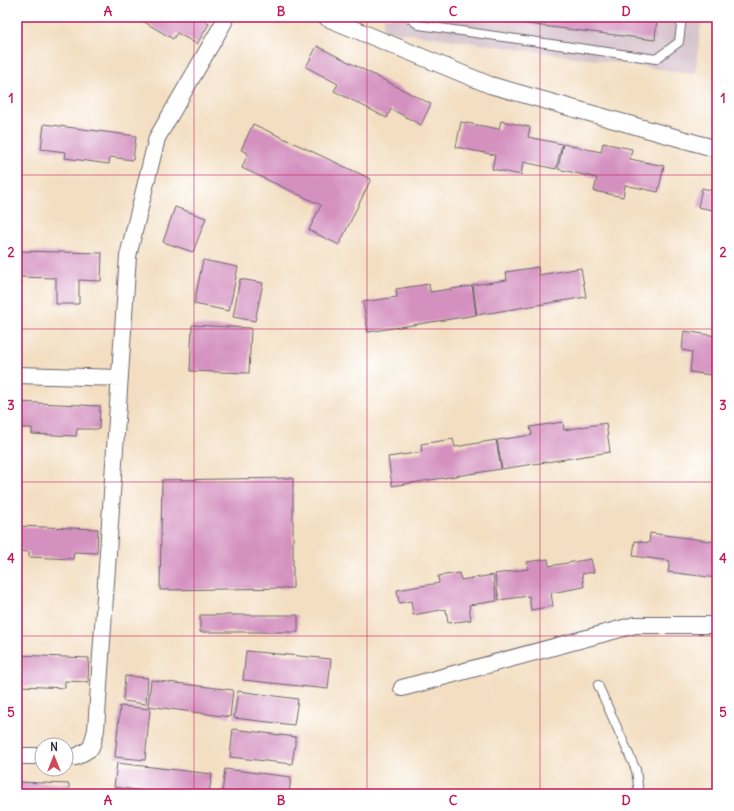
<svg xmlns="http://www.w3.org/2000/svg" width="734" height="811" font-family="Delius,sans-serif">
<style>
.industrial{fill:#d2bdc6}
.building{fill:#d491c0}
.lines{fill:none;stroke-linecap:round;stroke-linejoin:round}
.service-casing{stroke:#6b646a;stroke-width:10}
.minor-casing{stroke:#6b646a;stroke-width:18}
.service{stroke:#fff;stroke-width:8}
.minor{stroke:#fff;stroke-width:16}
.grid{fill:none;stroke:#c2185b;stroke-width:1;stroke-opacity:0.55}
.neatline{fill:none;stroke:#c2185b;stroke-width:1.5}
.grid-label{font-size:13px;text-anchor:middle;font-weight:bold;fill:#c2185b}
</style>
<rect width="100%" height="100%" fill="#fff"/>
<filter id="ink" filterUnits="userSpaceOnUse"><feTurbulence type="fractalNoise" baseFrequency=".025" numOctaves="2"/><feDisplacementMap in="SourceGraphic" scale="8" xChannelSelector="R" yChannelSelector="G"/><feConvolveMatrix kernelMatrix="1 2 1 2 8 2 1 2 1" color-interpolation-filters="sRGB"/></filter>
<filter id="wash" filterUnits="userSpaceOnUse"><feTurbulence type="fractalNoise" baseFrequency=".012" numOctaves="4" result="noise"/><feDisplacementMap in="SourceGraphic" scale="16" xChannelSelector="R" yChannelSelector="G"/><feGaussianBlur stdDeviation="0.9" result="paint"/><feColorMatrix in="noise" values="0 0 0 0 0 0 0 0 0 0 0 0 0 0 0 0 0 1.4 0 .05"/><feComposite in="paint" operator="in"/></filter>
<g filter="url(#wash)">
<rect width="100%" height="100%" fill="#f3dec1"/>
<!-- industrial -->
<path class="industrial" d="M384,17H702L695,74L383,30Z"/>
<g id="blocks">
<!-- building -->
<path class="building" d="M136,17H198L209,24L197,44L177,33L173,39Z
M470,17H657L655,40Z
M317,46L431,104L421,125L391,109L387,118L334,91L338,84L306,67Z
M501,121L530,127L528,137L562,144L556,169L523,162L521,175L492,169L495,155L456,147L461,122L499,129Z
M44,124L136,136L133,160L110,157L109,164L65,158L66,152L41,149Z
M253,124L371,179L339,245L309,230L321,205L242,168L248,153L241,150Z
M603,143L632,149L630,159L664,166L658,192L625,185L623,197L594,191L597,178L558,169L563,144L601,152Z
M715,184H717V211L698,207L702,188L713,191Z
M175,207L206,218L193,252L163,242Z
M17,251L102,253L101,281L79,280V304H56V278L17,277Z
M203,260L238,267L229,311L194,304Z
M538,267L539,275L581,268L586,297L477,315L473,285L507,280L506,272Z
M240,279L263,283L255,321L233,317Z
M429,284L430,292L472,286L476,315L368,332L363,302L397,297L396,289Z
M192,325L251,328L249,373L190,371Z
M684,331L717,336V376L690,372L692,352L682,350Z
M17,402L100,406L99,429H77L76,436L32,434V428H17Z
M563,422L564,430L606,423L610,452L502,469L497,440L532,435L530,427Z
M453,439L455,447L496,440L501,469L392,486L388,457L422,452L421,444Z
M293,478V588L160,590L162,480Z
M17,526L98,529L97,553L74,552L73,559L29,557V552L17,551Z
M650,533L717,542V578L668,572L670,561L633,556L635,541L649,543Z
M548,559L549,566L591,559L594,572L582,574L584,587L551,593L553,606L531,610L529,596L499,600L495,574L528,569L527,562Z
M459,573L461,580L493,575L497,601L469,605L471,620L448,623L446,609L413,615L411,601L399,603L397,590L439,583L438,576Z
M200,615H298V632H200Z
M246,651L331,659L328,689L243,680Z
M17,655L89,658L88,682L65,681V688L21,686V680H17Z
M125,676L148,678L146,704L123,701Z
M151,680L233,690L230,717L148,706Z
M238,691L298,699L294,725L234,718Z
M120,706L150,709L145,760L115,757Z
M233,729L296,737L292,764L230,757Z
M117,763L212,774L209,794H169L114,787Z
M225,769L291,777L289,794H222Z
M17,782L69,784V794H17Z"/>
</g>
</g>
<g filter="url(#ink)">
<use href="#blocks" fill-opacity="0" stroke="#6b646a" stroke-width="1"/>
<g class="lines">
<!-- service casing -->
<g class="service-casing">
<path id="service" d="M408,17L419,25L656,59L679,42L682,17
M598,685L636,770L639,794"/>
</g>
<!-- minor casing -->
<g class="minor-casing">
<path id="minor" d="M327,18L490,85L717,149
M17,375L120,378
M402,688L635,625H717
M17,756H42
M66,757H76L91,748L96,730L128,256L157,138L224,22L223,17"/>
</g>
<!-- service -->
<use href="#service" class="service"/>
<!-- minor -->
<use href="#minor" class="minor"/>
</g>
</g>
<!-- grid -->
<path class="grid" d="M194,17V794M367,17V794M540,17V794M17,175H717M17,329H717M17,482H717M17,636H717"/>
<!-- margin -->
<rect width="734" height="811" fill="none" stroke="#fff" stroke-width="44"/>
<!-- north arrow -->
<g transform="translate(54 757)"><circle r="19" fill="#ffffff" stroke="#a7a7b1"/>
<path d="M0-3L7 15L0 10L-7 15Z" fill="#d1495b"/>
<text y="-6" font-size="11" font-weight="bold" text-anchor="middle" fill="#22223b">N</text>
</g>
<rect x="22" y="22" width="690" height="767" class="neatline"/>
<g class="grid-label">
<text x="108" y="16">A</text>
<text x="281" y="16">B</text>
<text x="453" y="16">C</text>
<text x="626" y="16">D</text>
<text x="11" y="103">1</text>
<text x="723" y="103">1</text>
<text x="11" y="257">2</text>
<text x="723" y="257">2</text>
<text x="11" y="410">3</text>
<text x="723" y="410">3</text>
<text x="11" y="563">4</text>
<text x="723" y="563">4</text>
<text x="11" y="717">5</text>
<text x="723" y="717">5</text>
<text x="108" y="805">A</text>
<text x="281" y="805">B</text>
<text x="453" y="805">C</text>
<text x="626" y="805">D</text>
</g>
</svg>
